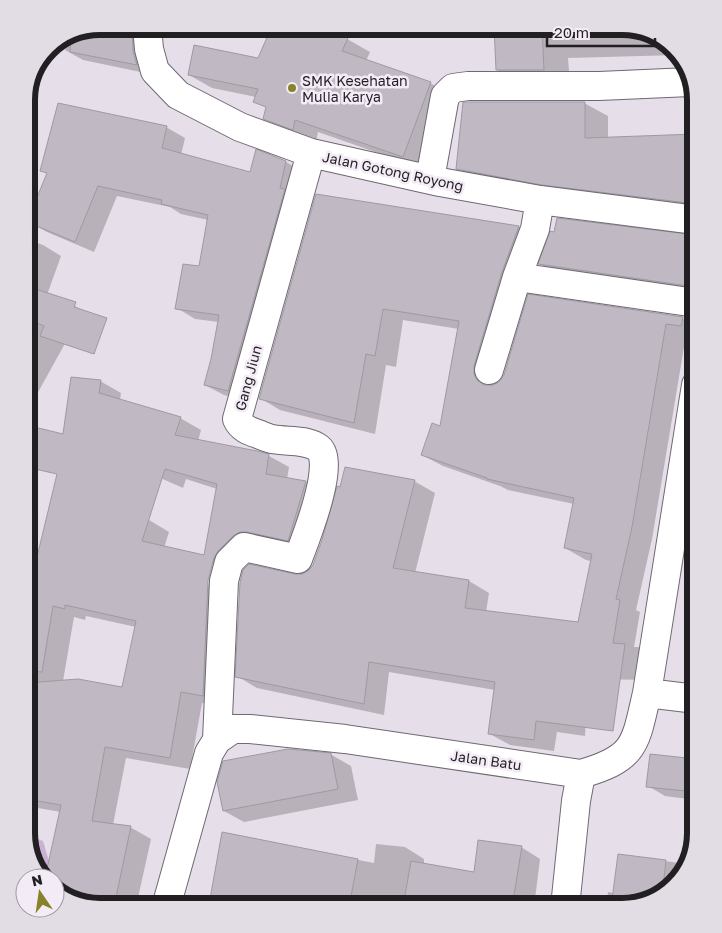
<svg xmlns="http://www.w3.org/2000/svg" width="722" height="933" font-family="'Golos Text',sans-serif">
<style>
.forest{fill:url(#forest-firs)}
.shadow{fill:#0003;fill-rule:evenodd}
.building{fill:#c0b9c3;stroke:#9f99a2;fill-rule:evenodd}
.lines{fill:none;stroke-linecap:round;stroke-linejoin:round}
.minor-casing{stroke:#6f6972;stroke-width:30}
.minor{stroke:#fff;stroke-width:28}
.poi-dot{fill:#87832b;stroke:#f3ecf6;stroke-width:2}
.labels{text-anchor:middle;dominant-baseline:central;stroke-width:5;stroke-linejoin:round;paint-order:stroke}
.poi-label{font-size:14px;fill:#221f23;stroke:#f3ecf6;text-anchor:start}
.street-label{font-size:14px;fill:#221f23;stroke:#f3ecf6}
.rim{fill:none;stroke:#221f23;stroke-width:6}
</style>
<defs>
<pattern id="forest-firs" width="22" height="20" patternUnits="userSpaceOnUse" patternTransform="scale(1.25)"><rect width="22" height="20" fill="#cbb1d6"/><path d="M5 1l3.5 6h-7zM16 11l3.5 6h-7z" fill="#ae98b7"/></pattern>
</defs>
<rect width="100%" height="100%" fill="#e6dee9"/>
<!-- forest -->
<path class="forest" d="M27,835L43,841L51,868L41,876L39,874Z"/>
<!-- shadow -->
<path class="shadow" d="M100,26H154L155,75L83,60L65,50L67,39Z
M495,26H626L659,36L683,59L687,72L677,66L678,55L568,58L570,84H523L497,70Z
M347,39L370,52L366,61L430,83L453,96L427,170L318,132L316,142L287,131L264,118L267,108L254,101L256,97L212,88L189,75Z
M584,103L608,116V138L696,135V214L481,182L458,168Z
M166,127L185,138L181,155L251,174L286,162L305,173L247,401L224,395L205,385L212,359L219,322L195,319L177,308L200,268L208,220L181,214L170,207L117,196L94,252L47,232L29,222L48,174L41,170Z
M317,196L519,227L539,239L494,378V386L682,318L696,326V336L686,335L652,539L636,610L640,612L634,647H638L658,659L655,680L588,679L585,736L557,732L554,751L510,745L490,734L495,690L389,672L384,715L257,688L237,676L295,576L303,575L310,571L414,481L435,493L415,573L469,581L489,593L486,612L579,623L591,561L586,560L565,548L574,504L508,490L500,486L443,466L422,455L441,427L459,329L403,320L396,367L386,365L375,434L280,410L260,398Z
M696,236V294L558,274L540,264Z
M26,239L43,245L61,256L47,295L65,300L83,311L26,414Z
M100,381L121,393L120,400L180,418L201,430L198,441L269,456L289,467L287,479L306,482L326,494L309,552L238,563L224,707L202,703L190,769L126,758L113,825L130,827L151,839L136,907H96L63,897L55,889V878H46L61,812L26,806V578L37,559L149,520L169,532L164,548L205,556L217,489L186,479L183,488L86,445ZM211,563H214L208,587L206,586ZM86,616L136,627L123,688L63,681L74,617L85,620Z
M690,720L696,721V800L665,796L648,786L685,759Z
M330,754L351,766L358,800L244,822L224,811Z
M223,834L374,863L376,844L405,847L424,859V865L475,873L521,847L540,859L534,907H210Z
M619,855L687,864L686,870L663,894L622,907H606L608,892L614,893Z"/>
<!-- building -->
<path class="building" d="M100,26H132L133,51L137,65L70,52L71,37Z
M272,26H320L348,38L342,51L431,82L403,157L295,120L293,130L263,119L266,107L253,102L258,89L188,75L194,45L258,58Z
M494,26H542L544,70H496Z
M463,102H585V138L696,134V204L542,185L456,169Z
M58,103L167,126L162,148L250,172L256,149L286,161L280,188L285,189L228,391L204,385L211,359L219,315L175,309L183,264L199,266L208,215L161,204L162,200L98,186L75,242L27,222L47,173L40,171Z
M316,194L519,226L502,272L474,366V374L477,380L484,385H493L499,382L504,375L528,294L683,317L681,326L666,324L632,527L616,599L620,600L613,643L625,644L613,731L536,721L534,740L488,734L495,682L369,662L364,704L235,677L240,583L243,570L249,564L295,574H302L309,570L313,565L322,540L337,486L340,487L345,467L415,480L393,568L469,580L465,608L578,622L592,554L564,548L574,498L487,479V478L421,455L432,423L440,426L459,321L383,309L375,356L366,354L354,423L259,399Z
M557,218L696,235V272H690L688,286L538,264L550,231L554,232Z
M26,286L76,302L74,307L107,318L94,354L40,336L44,326L26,318Z
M71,377L101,380L99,393L181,417L175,435L257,451L269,454L266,474L306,481L288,541L247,532H240L233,536L218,551L214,558L208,580L203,696L181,692L170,758L105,747L92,821L131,826L114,907H96L63,897L55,889V878H45L61,805L26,799V683L78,679L122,687L136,621L65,605V609L53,606L42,672L26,671V573L31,556L37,557L57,474L26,467V425L63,434ZM165,469L217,484L204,555L142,541Z
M288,749L331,753L338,789L223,811L217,782L223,761Z
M650,754L696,759V792L646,787Z
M222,832L358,859L349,907H258L210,899Z
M478,840L522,846L512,907L441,898L440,907H403L411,861L474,872Z
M618,854L666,860L662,895L622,907H611Z"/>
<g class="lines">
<!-- minor casing -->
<g class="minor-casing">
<path id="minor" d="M147,26L149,49L155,71L178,95L240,127L311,153L440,182L540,200L696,220
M430,179L445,96L453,88L468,86H599L690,82
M517,277L696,303
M489,370L517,277L535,229L540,200
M647,693L696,699
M217,740L224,581L229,562L244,547L298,559C305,540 338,459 317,447C304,439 287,442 272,439C267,438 263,436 258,434C249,431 241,428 237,419L311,153
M166,907L209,753L217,740L233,729H250L345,739L581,774C636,758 635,745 647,693L696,385
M565,907L576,801L581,774"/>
</g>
<!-- minor -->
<use href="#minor" class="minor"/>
</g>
<!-- markers -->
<circle class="poi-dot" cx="292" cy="88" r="5"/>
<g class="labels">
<!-- poi labels -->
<g class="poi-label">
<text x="302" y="80">SMK Kesehatan<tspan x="302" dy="16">Mulia Karya</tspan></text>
</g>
<!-- street labels -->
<g class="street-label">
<text transform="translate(393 171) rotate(12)">Jalan Gotong Royong</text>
<text transform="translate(248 378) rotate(-75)">Gang Jiun</text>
<text transform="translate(486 760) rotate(8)">Jalan Batu</text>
</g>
</g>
<!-- crop -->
<path d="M0 0H722V933H0ZM100 35H622A65 65 0 0 1 687 100V833A65 65 0 0 1 622 898H100A65 65 0 0 1 35 833V100A65 65 0 0 1 100 35Z" fill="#e2dce5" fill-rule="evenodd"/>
<path class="rim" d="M100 35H622A65 65 0 0 1 687 100V833A65 65 0 0 1 622 898H100A65 65 0 0 1 35 833V100A65 65 0 0 1 100 35Z"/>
<!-- north arrow -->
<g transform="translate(40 893) rotate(347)"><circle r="24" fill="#f3ecf6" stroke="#9f9aa2"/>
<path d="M0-4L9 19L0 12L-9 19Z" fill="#87832b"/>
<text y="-8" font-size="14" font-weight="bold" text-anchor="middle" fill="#221f23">N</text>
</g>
<!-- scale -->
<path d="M547 38v8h108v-8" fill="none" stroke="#221f23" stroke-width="2.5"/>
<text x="554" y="38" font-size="15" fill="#221f23" stroke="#f3ecf6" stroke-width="4" paint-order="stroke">20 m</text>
</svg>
